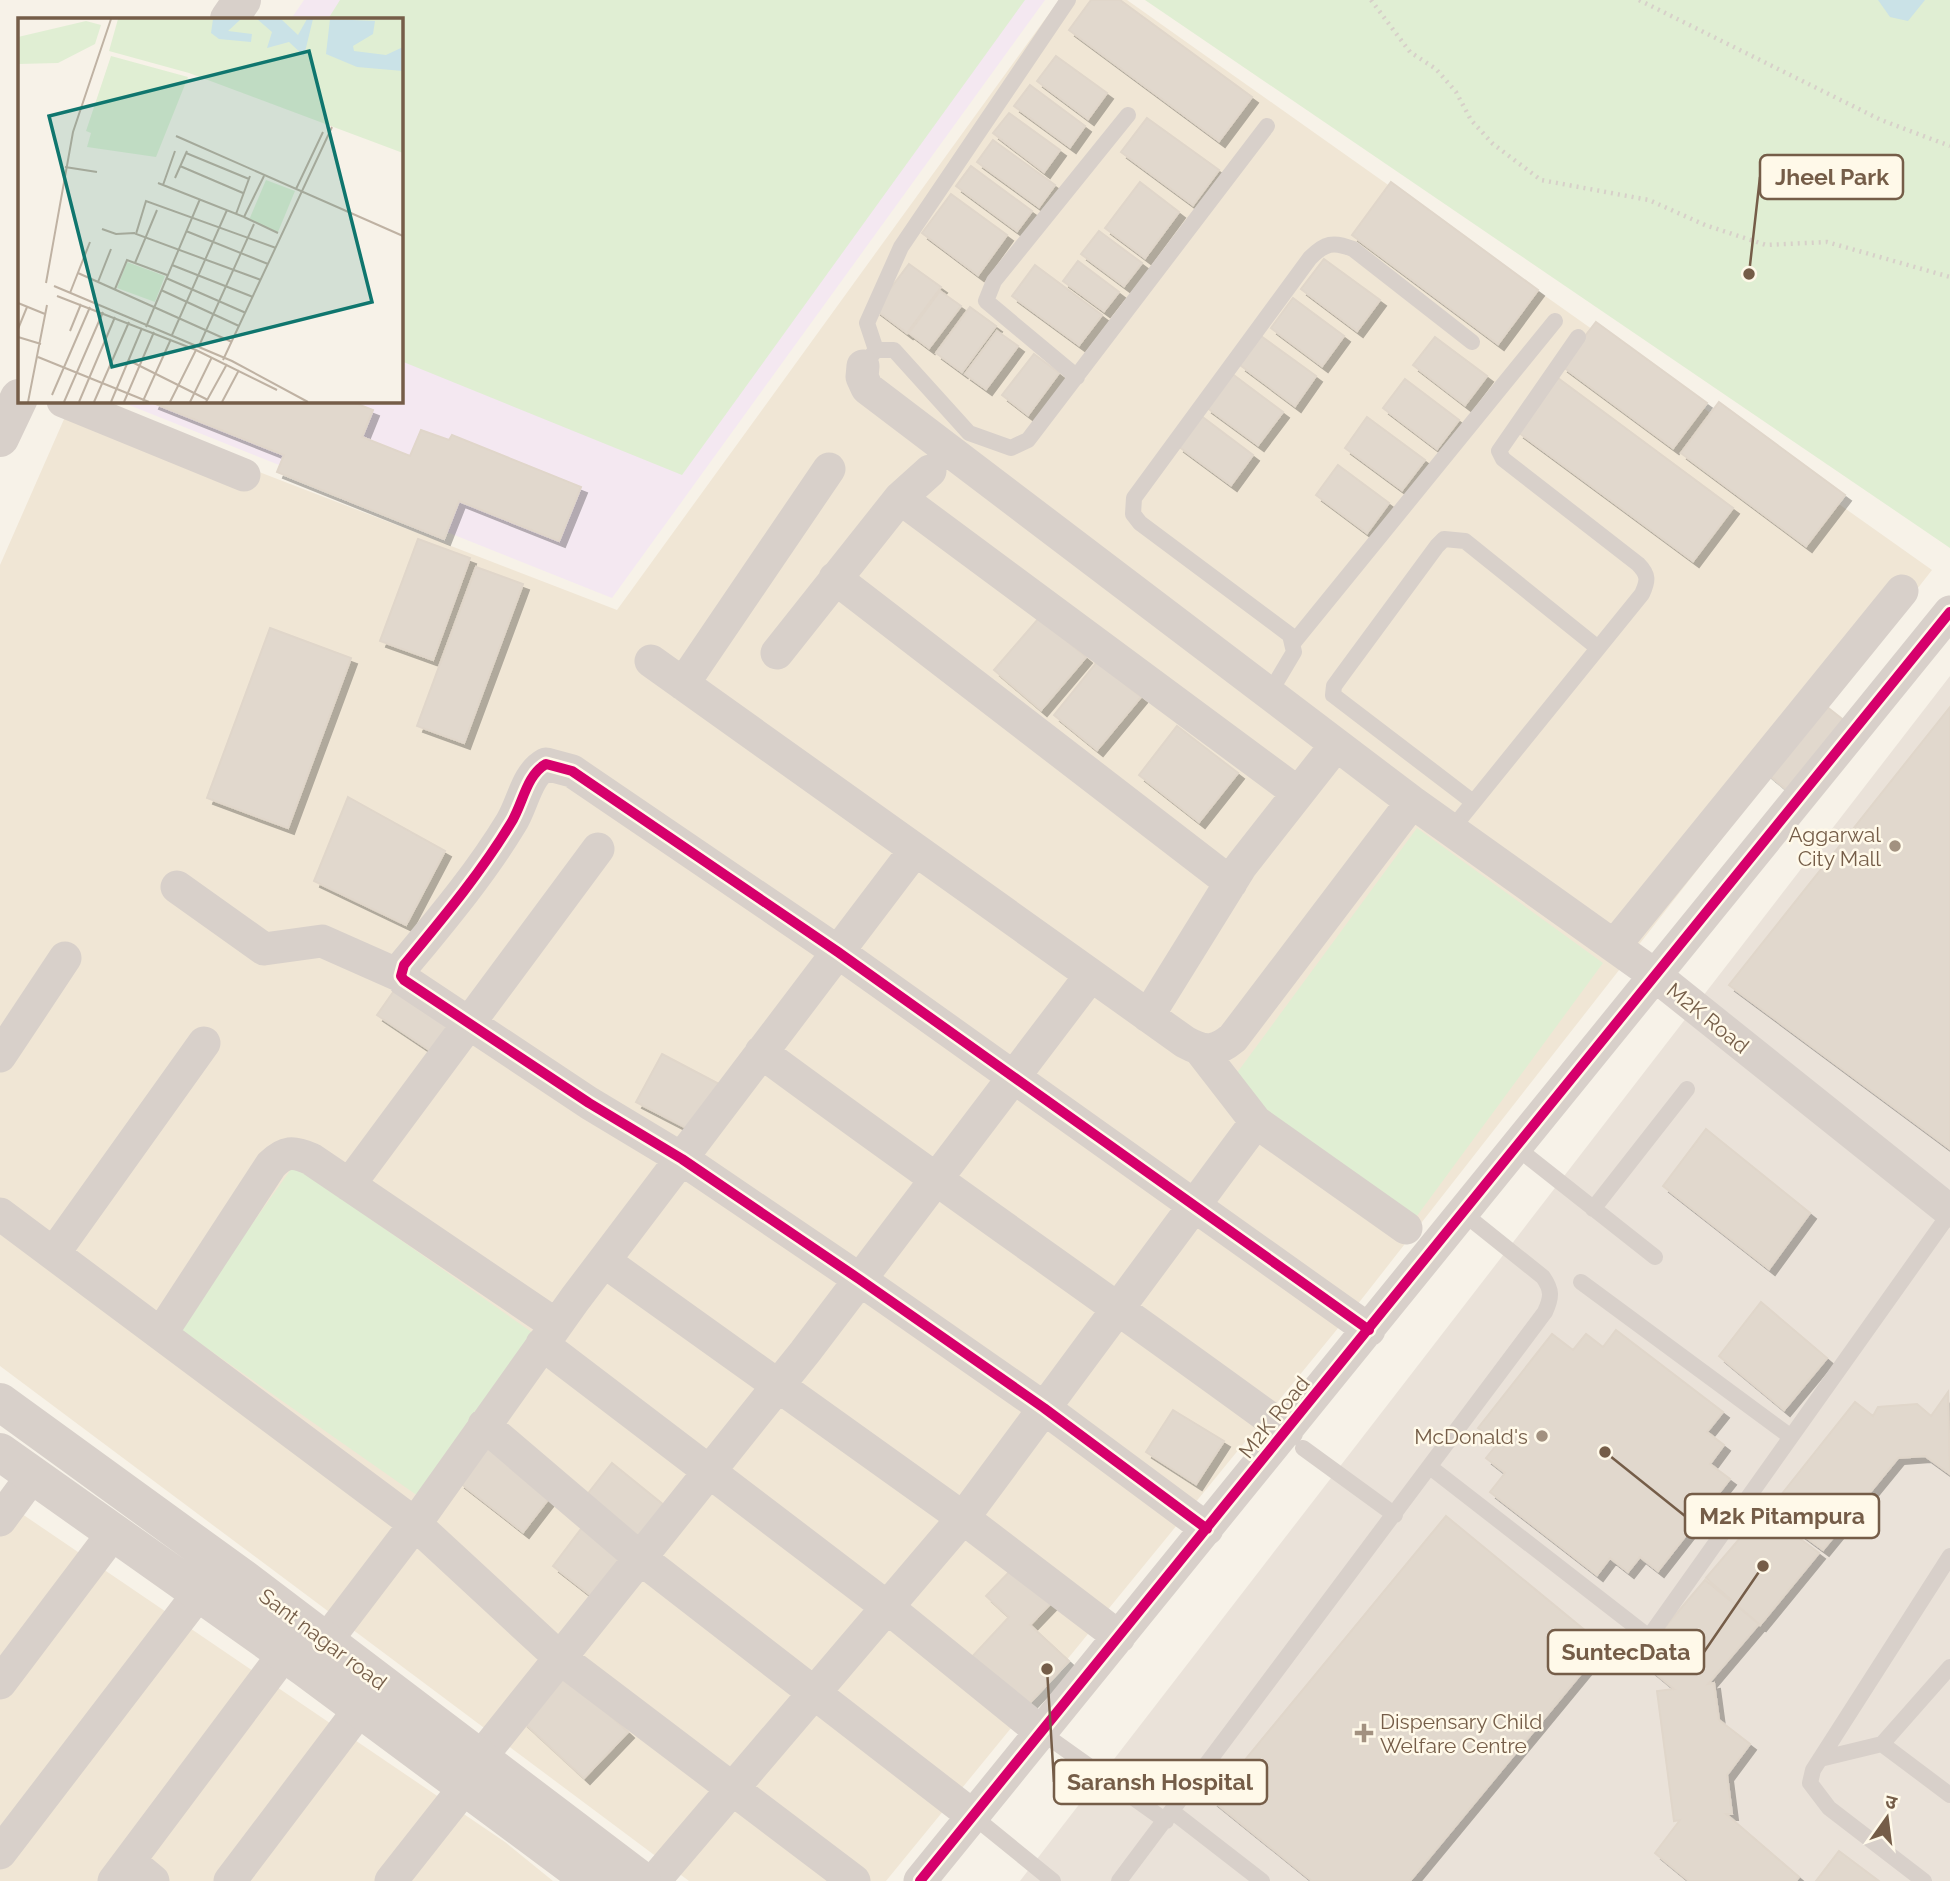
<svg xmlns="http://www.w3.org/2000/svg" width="1950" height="1881" font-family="Raleway,'Noto Sans Devanagari',sans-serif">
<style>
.residential{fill:#f0e6d5}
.industrial{fill:#eae2d9}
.education{fill:#f4e8f1}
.green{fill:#e0eed3}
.water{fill:#cae2e7}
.building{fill:#e1d8cd;stroke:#e0d6ca;stroke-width:2;filter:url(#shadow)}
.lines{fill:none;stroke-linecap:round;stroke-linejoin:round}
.path{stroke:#d7d0c9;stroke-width:4.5;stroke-dasharray:2 5;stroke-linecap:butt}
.service{stroke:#d8d0ca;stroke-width:16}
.minor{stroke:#d8d0ca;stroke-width:33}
.tertiary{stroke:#d8d0ca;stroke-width:38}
.cycleway-casing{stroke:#fff9e9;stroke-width:15}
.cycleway{stroke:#d6006c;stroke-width:10}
.poi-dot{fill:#a29180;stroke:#fff9e9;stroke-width:2.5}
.labels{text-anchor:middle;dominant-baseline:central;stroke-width:5;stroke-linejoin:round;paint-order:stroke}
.poi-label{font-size:21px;fill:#755d48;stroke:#fff9e9;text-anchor:end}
.street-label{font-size:21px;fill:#755d48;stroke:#fff9e9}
.inset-road{fill:none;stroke:#bfb2a3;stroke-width:2}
.view{fill:#0f766e;fill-opacity:0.15;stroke:#0f766e;stroke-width:3.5}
.inset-edge{fill:none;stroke:#755d48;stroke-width:3.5}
.leader{fill:none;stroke:#755d48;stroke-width:2.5}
.callout-dot{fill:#755d48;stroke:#fff9e9;stroke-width:2.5}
.callout{fill:#fff9e9;stroke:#755d48;stroke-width:2.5}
.callout-label{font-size:23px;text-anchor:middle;font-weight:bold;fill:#755d48}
</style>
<defs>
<filter id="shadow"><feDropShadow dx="6" dy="6" stdDeviation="0" flood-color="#0004"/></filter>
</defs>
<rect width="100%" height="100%" fill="#f7f2e8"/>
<!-- residential -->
<path class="residential" d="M1059,0H1127L1932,570L1361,1300L886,1881H689L0,1366V565L72,401H75L617,610Z
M0,1499L505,1842L553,1881H0Z"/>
<!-- industrial -->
<path class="industrial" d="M1950,676V1881H1020Z"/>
<!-- education -->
<path class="education" d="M304,0H1045L612,598L119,401H401V19H291Z"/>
<!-- green -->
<path class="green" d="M340,0H1025L682,475L401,361V19H328Z
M1145,0H1950V548Z
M1417,828L1603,963L1414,1220L1228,1085Z
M294,1165L533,1333L418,1496L178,1328Z"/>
<!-- water -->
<path class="water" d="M1878,0H1925L1908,21L1890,17Z"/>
<!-- building -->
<path class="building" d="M1091,0H1120L1252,97L1219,141L1069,30Z
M1056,56L1107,93L1088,119L1037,81Z
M1030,85L1085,126L1070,147L1014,106Z
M1009,113L1060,150L1044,172L993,133Z
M1147,118L1219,170L1193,205L1121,152Z
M993,140L1055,185L1039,207L977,162Z
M971,166L1032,211L1017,231L956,186Z
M1140,182L1179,212L1145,258L1105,228Z
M1391,182L1538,290L1498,344L1352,235Z
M951,194L1007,235L978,275L922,233Z
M1099,231L1142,263L1124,286L1081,254Z
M1324,259L1380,300L1357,331L1301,289Z
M1078,261L1119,292L1104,311L1063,281Z
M909,264L941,287L907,333L875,309Z
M1035,265L1102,315L1079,345L1012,296Z
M940,291L961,306L929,348L909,333Z
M1293,298L1344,336L1322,366L1271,328Z
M970,307L996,326L962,372L936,353Z
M1596,322L1707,403L1673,448L1562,366Z
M997,331L1018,346L986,389L965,374Z
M1261,336L1316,376L1295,406L1240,365Z
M1435,337L1487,376L1465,405L1413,365Z
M1034,354L1059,373L1028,415L1002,395Z
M1231,373L1283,412L1258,445L1206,407Z
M1558,378L1733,508L1693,561L1518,432Z
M1405,379L1459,420L1437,449L1383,408Z
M154,401H350L373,410L362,437L410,456L421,430L449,440L452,435L581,487L559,541L459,501L444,539L277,472L284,455L153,403Z
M1719,402L1845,495L1806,546L1681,453Z
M1200,415L1253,455L1231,485L1178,446Z
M1367,417L1425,460L1402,490L1345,448Z
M1338,465L1389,503L1367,533L1316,495Z
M418,539L470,558L433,660L380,641Z
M476,567L523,584L464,743L417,726Z
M1039,618L1086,657L1041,710L994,670Z
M270,628L351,658L288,828L207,798Z
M1097,662L1141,697L1097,750L1054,715Z
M1817,699L1851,726L1794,796L1761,768Z
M1950,707V1149L1729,985Z
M1177,726L1238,773L1199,822L1139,775Z
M348,797L445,851L406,925L314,881Z
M401,981L454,1017L431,1051L377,1015Z
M662,1054L719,1084L694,1132L636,1102Z
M1706,1129L1810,1213L1769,1269L1663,1186Z
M1761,1302L1827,1358L1784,1410L1719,1356Z
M1616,1330L1723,1412L1707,1432L1724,1445L1710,1464L1730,1479L1658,1571L1640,1557L1628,1572L1610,1558L1597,1575L1490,1492L1505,1473L1486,1458L1498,1443L1478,1428L1552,1334L1573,1350L1586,1334L1603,1347Z
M1948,1392L1950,1474L1925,1456L1898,1458L1823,1550L1769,1510L1855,1402L1873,1416L1878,1407L1917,1404L1931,1416Z
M1173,1410L1224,1441L1196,1484L1146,1452Z
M487,1447L550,1497L523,1532L459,1482Z
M612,1463L665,1506L639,1538L586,1496Z
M1763,1511L1819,1553L1760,1625L1706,1578Z
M1446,1516L1604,1646L1410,1881H1312L1212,1800Z
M584,1525L629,1560L598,1601L553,1566Z
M1015,1566L1053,1601L1030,1625L1069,1661L1024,1709L970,1659L1009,1617L986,1596Z
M1705,1580L1759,1624L1708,1684L1714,1683L1719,1720L1750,1744L1727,1775L1732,1814H1726L1799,1877L1796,1881H1689L1655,1853L1680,1820L1674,1821L1657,1691L1674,1689L1638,1659Z
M566,1675L628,1732L584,1778L522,1721Z
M1839,1851L1879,1881H1816Z"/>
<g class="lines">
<!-- path -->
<path class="path" d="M1371,0L1410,52L1436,69L1456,92L1471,120L1493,144L1541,180L1649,200L1705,225L1766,245L1827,242L1950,277
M1639,0L1881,120L1950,146"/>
<!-- service -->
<path class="service" d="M876,350L867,323L901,247L1068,0
M863,366L876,350H894L969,433L1011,448L1028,440L1267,126
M1077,377L986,301L994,281L1128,115
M1294,642L1555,321
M1269,694L1294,652L1290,635L1140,523L1133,514L1134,498L1310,258C1325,243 1333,241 1353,249L1472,342
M1473,802L1333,695L1334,686L1342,675L1437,546L1444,539L1465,541L1598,648
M1451,830L1642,594C1648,581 1649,575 1638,564L1503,459L1499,451L1578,337
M1517,1148L1655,1257
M1593,1209L1687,1089
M1581,1282L1791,1437
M1303,1448L1395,1515
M1430,1467L1649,1637L1950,1213
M1041,1732L1166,1821
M1882,1744L1950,1795
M1820,1759L1882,1744L1950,1667
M1173,1812L1262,1881
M973,1816L1053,1881
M1119,1881L1545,1312C1552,1297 1552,1290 1543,1277L1463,1213
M1924,1881L1829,1808L1810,1783L1813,1770L1950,1556"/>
<!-- minor -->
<path class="minor" d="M863,366L862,377L867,388L1412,802L1656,976L1950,1211
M63,401L244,475
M900,498L1298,793
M835,578L1231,883
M777,653L900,498L930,471
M651,661L1185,1042C1205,1053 1215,1053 1233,1038L1412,802
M683,684L829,469
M177,887L264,949L322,941L401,976
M1614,946L1902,591
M1148,1016L1241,866L1336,745
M1201,1051L1256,1122L1406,1228
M761,1052C935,1181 1113,1303 1287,1431
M0,1056L65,958
M349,1185L598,849
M0,1214L415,1524L560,1658L854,1881
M54,1253L204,1043
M604,1261L963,1518L1119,1637
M162,1332L271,1165C285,1151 293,1151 311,1159L556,1325
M542,1344L887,1607L1041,1732
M484,1425L640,1558L973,1816
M0,1520L33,1475
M1207,1529L1044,1408L859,1279L682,1159L589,1103L404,980L401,976L404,965C442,919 480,874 511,823C523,804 526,775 546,764L572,771L838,952L1369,1330
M310,1662L415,1524L575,1299L915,850
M0,1683L114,1532
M480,1758L805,1352L1091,975
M0,1853L199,1593
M129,1861L153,1881
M114,1881L284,1654
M230,1881L360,1709
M391,1881L465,1787
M654,1881L963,1518L1256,1122
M920,1881L1950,612"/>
<!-- tertiary -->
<path class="tertiary" d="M229,19L242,0
M0,438L19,398
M0,1402L244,1579L642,1881
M0,1452L305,1668L592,1881"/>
<!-- cycleway casing -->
<g class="cycleway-casing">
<path id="cycleway" d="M1207,1529L1044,1408L859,1279L682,1159L589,1103L404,980L401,976L404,965C442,919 480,874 511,823C523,804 526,775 546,764L572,771L838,952L1369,1330
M920,1881L1950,612"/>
</g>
<!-- cycleway -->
<use href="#cycleway" class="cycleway"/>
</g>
<!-- markers -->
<g class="poi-dot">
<circle cx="1895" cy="846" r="7"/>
<circle cx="1542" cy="1436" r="7"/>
<path d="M1360.5 1722.5h7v7h7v7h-7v7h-7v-7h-7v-7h7z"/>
</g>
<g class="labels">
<!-- poi labels -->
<g class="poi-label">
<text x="1881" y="834">Aggarwal<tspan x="1881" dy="24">City Mall</tspan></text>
<text x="1528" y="1436">McDonald's</text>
<text x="1380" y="1721" text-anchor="start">Dispensary Child<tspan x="1380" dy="24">Welfare Centre</tspan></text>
</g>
<!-- street labels -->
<g class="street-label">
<text transform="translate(1708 1018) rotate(39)">M2K Road</text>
<text transform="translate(1274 1417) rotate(-51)">M2K Road</text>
<text transform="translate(323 1639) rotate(37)">Sant nagar road</text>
</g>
</g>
<!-- overview -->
<g transform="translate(18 18)">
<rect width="385" height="385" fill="#f7f2e8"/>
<path d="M100,1H385V135L171,55L91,33ZM68,3L83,7L77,26L40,45L0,46V19ZM93,38L170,59L138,139L69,129L73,115L68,113ZM248,162L277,173L260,214L231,202ZM109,244L147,258L137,284L99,270Z" fill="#e0eed3"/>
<path d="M195,1H223L210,13L234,16L233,24L201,21L193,15ZM239,1H263L280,17L289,1H295L286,38L271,24L249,30L254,14ZM312,1L357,3L355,16L335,28L336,33L368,37L385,29V53L339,49L308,36Z" fill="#cae2e7"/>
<path class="inset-road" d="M158,118L385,218M168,135L231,161M162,148L225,175M47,149L79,154M157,160L169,133M140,165L226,199L246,158M145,167L157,133M278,171L305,114M218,196L232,158M226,199L260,215M84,211L98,216L117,215M168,213L250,246M117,245L139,192M154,247L235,279M60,255L214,324M148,260L228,295M243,262L118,216L128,183L258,230M80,264L93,231M28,265L55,114L93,1M36,268L214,343L290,384M97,271L109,242L149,257M143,272L221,308M52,275L72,224M39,278L178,332L259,372M0,285L27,296M128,309L182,181M0,311L9,289M52,313L63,286M154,317L209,192M0,319L23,326M181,328L236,206M20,339L131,384M110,342L190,382M205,342L314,109M34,377L72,289M125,383L153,321M10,384L29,287M46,384L85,294M61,384L97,299M76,384L111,304M93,384L124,310M106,384L136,314M152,384L178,332M172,384L194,339M188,384L209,346M204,384L221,352"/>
<path class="view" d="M291,33L354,284L94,349L31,98Z"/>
<rect width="385" height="385" class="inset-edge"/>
</g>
<!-- callouts -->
<path class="leader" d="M1749 274L1760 177M1605 1452L1685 1516M1763 1566L1704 1652M1047 1669L1054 1782"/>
<g class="callout-dot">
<circle cx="1749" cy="274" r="7"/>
<circle cx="1605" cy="1452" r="7"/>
<circle cx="1763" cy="1566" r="7"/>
<circle cx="1047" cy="1669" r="7"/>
</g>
<g class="callout">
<rect x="1760" y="155" width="143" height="44" rx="7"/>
<rect x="1685" y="1494" width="194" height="44" rx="7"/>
<rect x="1548" y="1630" width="156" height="44" rx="7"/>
<rect x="1054" y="1760" width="213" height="44" rx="7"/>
</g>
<g class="callout-label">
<text x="1832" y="185">Jheel Park</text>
<text x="1782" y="1524">M2k Pitampura</text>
<text x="1626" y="1660">SuntecData</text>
<text x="1160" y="1790">Saransh Hospital</text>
</g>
<!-- north arrow -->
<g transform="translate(1887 1818) rotate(14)" stroke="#fff9e9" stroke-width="5" paint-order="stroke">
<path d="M0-5L12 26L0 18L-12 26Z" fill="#755d48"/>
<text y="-10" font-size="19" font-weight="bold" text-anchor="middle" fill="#755d48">उ</text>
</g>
</svg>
